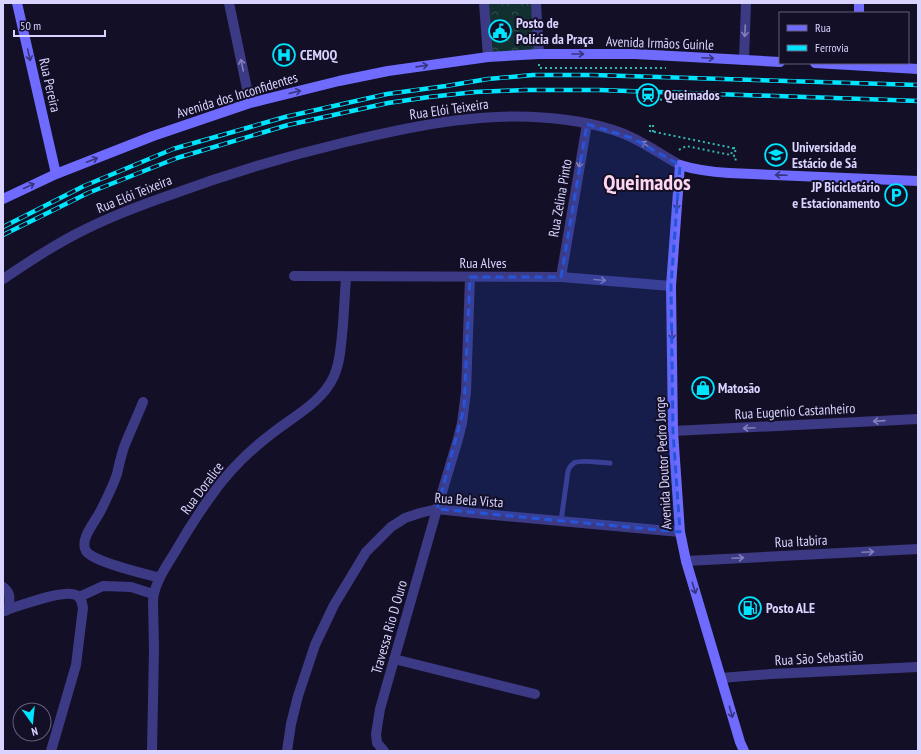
<svg xmlns="http://www.w3.org/2000/svg" width="921" height="754" font-family="'PT Sans Narrow',sans-serif">
<style>
.park{fill:url(#park-crowns)}
.lines{fill:none;stroke-linecap:round;stroke-linejoin:round}
.path{stroke:#2fb8b0;stroke-width:2;stroke-dasharray:2 3;stroke-linecap:butt}
.lane{stroke:#3d3a85;stroke-width:5}
.street{stroke:#3d3a85;stroke-width:10}
.secondary{stroke:#6f6bff;stroke-width:10}
.rail-casing{stroke:#00e5ff;stroke-width:4.5}
.rail{stroke:#130f26;stroke-width:3;stroke-dasharray:9;stroke-linecap:butt}
.oneway{stroke:#837fbc}
.oneway2{stroke:#38347d}
.marked{fill:#2655da;fill-opacity:0.2;stroke:#2655da;stroke-width:3;stroke-dasharray:8 5;stroke-linejoin:round}
.labels{text-anchor:middle;dominant-baseline:central;stroke-width:4;stroke-linejoin:round;paint-order:stroke}
.poi-label{font-size:14px;font-weight:bold;fill:#d9d4ff;stroke:#130f26;text-anchor:start}
.street-label{font-size:14px;fill:#d9d4ff;stroke:#130f26}
.town-label{font-size:22px;font-weight:bold;fill:#ffd6f0;stroke:#130f26}
</style>
<defs>
<pattern id="park-crowns" width="20" height="18" patternUnits="userSpaceOnUse"><rect width="20" height="18" fill="#12302f"/><path d="M2 6a3 3 0 1 1 6 0M12 15a3 3 0 1 1 6 0" fill="none" stroke="#344d4e"/></pattern>
</defs>
<rect width="100%" height="100%" fill="#130f26"/>
<!-- park -->
<path class="park" d="M484,3H536L539,54L488,57Z"/>
<g class="lines">
<!-- path -->
<path class="path" d="M539,64V68H666
M650,99L667,100
M650,125V131L733,148L731,155L686,146L677,151
M653,132V125
M733,148H736L734,156L736,157L735,163"/>
<!-- lane -->
<path class="lane" d="M561,521L568,471C569,468 571,465 574,463C581,459 601,463 610,463"/>
<!-- street -->
<path class="street" d="M229,3L250,103
M484,3L488,57
M536,3L539,54
M744,60L746,3
M294,276L561,277L671,286
M561,277L587,124
M3,279C30,261 57,243 86,229C114,215 144,204 173,194C230,173 287,156 346,142C417,125 493,109 567,120C589,123 613,128 633,138C649,146 664,156 680,165
M143,402C137,417 130,432 124,447C121,456 119,465 117,474C113,486 107,498 101,510C96,521 79,539 86,551C93,562 146,574 160,578
M673,431L918,419
M686,561L918,549
M3,587C12,594 9,599 9,609L5,611
M79,597L103,586L131,587L153,594
M9,609C23,605 63,589 76,595C81,597 82,602 83,608L76,665L51,751
M394,659L535,694
M721,678L771,674L918,667
M152,751L154,649L153,601C154,583 166,567 175,552C186,533 198,514 211,496C227,473 248,452 270,435C292,417 322,403 334,376C341,360 341,342 343,325C344,309 345,293 346,277
M287,751L291,724L298,696L315,645L334,605L366,552L391,527L405,518L420,513L437,509L483,514L680,532
M384,751L377,743L376,734L380,709L437,509L458,439L462,423L466,392L470,277"/>
<!-- secondary -->
<path class="secondary" d="M17,3L56,174
M859,13V3
M815,63L918,69
M3,199L56,174L153,136L250,103L339,81L388,71L488,57L539,54H635L780,62
M744,751L740,742L706,628L686,561L680,532L673,431L671,286L680,165C696,170 712,172 729,173L918,181"/>
<!-- rail casing -->
<g class="rail-casing">
<path id="rail" d="M3,227L84,186L173,149L285,117L387,94L446,86L488,79L533,75H593L918,85
M3,235L88,193L177,158L288,125L388,103L429,97L475,92L525,90H599L715,94L864,99L918,101"/>
</g>
<!-- rail -->
<use href="#rail" class="rail"/>
</g>
<!-- one-way arrows -->
<defs><path id="oneway-shaft" d="M-6 0H5M1.5-3L5.5 0L1.5 3" fill="none" stroke-width="1.6" stroke-linecap="round" stroke-linejoin="round"/></defs>
<g class="oneway">
<use href="#oneway-shaft" transform="translate(745 31) rotate(93)"/>
<use href="#oneway-shaft" transform="translate(242 65) rotate(-102)"/>
<use href="#oneway-shaft" transform="translate(646 145) rotate(-149)"/>
<use href="#oneway-shaft" transform="translate(580 162) rotate(100)"/>
<use href="#oneway-shaft" transform="translate(600 280) rotate(5)"/>
<use href="#oneway-shaft" transform="translate(879 421) rotate(176)"/>
<use href="#oneway-shaft" transform="translate(749 428) rotate(177)"/>
<use href="#oneway-shaft" transform="translate(868 552) rotate(-3)"/>
<use href="#oneway-shaft" transform="translate(738 558) rotate(-3)"/>
</g>
<g class="oneway2">
<use href="#oneway-shaft" transform="translate(578 54)"/>
<use href="#oneway-shaft" transform="translate(29 55) rotate(77)"/>
<use href="#oneway-shaft" transform="translate(708 58) rotate(3)"/>
<use href="#oneway-shaft" transform="translate(422 66) rotate(-8)"/>
<use href="#oneway-shaft" transform="translate(295 92) rotate(-14)"/>
<use href="#oneway-shaft" transform="translate(92 160) rotate(-21)"/>
<use href="#oneway-shaft" transform="translate(781 175) rotate(-178)"/>
<use href="#oneway-shaft" transform="translate(29 186) rotate(-25)"/>
<use href="#oneway-shaft" transform="translate(677 204) rotate(94)"/>
<use href="#oneway-shaft" transform="translate(672 334) rotate(89)"/>
<use href="#oneway-shaft" transform="translate(694 588) rotate(73)"/>
<use href="#oneway-shaft" transform="translate(731 712) rotate(74)"/>
</g>
<!-- marked area -->
<path class="marked" d="M587,124L632,138L680,165L671,286L673,431L680,532L437,509L464,408L470,277H561Z"/>
<!-- icons -->
<defs>
<g id="civic-ring" transform="scale(1.15)"><circle r="9.5" fill="#130f26" stroke="#00e5ff" stroke-width="1.5"/><path d="M-.6-6.5H3V-4.5H.6V-3L4-1V1h2V6H-6V1h2V-1L-.6-3ZM-1.2 2.5V6h2.4V2.5Z" fill="#00e5ff"/></g>
<g id="hospital-ring" transform="scale(1.15)"><circle r="9.5" fill="#130f26" stroke="#00e5ff" stroke-width="1.5"/><path d="M-5-5h3v3.5h4V-5h3V5h-3V1.5h-4V5h-3Z" fill="#00e5ff"/></g>
<g id="station-ring" transform="scale(1.15)"><circle r="9.5" fill="#130f26" stroke="#00e5ff" stroke-width="1.5"/><path d="M-3-6H3Q5-6 5-4V2Q5 4 3 4L4.5 6H3L1.5 4h-3L-3 6H-4.5L-3 4Q-5 4-5 2V-4Q-5-6-3-6ZM-3.5-4v3h7v-3ZM-3.5 1v1.5H-2V1ZM2 1v1.5H3.5V1Z" fill="#00e5ff"/></g>
<g id="university-ring" transform="scale(1.15)"><circle r="9.5" fill="#130f26" stroke="#00e5ff" stroke-width="1.5"/><path d="M0-5L7-2L0 1L-7-2ZM-4 1L0 2.5L4 1V4Q0 6-4 4Z" fill="#00e5ff"/></g>
<g id="parking-ring" transform="scale(1.15)"><circle r="9.5" fill="#130f26" stroke="#00e5ff" stroke-width="1.5"/><path d="M-3.5-5.5H1a3.5 3.5 0 0 1 0 7H-1V5.5H-3.5ZM-1-3.4V-.6H.8a1.4 1.4 0 0 0 0-2.8Z" fill="#00e5ff"/></g>
<g id="shop-ring" transform="scale(1.15)"><circle r="9.5" fill="#130f26" stroke="#00e5ff" stroke-width="1.5"/><path d="M-5-2.5h2.3a2.7 3.5 0 0 1 5.4 0H5L5.5 6h-11ZM-1.5-2.5h3a1.5 2.3 0 0 0-3 0Z" fill="#00e5ff"/></g>
<g id="fuel-ring" transform="scale(1.15)"><circle r="9.5" fill="#130f26" stroke="#00e5ff" stroke-width="1.5"/><path d="M-5.5-6h7V0h2V4h1.3V-2.5L3-4.5l.8-.8L6-3V5H2.5V1h-1V6h-7ZM-4.2-4.7v3.2H.2V-4.7Z" fill="#00e5ff"/></g>
</defs>
<g fill-rule="evenodd">
<use href="#civic-ring" x="500" y="31"/>
<use href="#hospital-ring" x="284" y="55"/>
<use href="#station-ring" x="648" y="95"/>
<use href="#university-ring" x="776" y="155"/>
<use href="#parking-ring" x="896" y="195"/>
<use href="#shop-ring" x="703" y="388"/>
<use href="#fuel-ring" x="750" y="608"/>
</g>
<g class="labels">
<!-- poi labels -->
<g class="poi-label">
<text x="516" y="23">Posto de<tspan x="516" dy="16">Polícia da Praça</tspan></text>
<text x="300" y="55">CEMOQ</text>
<text x="664" y="95">Queimados</text>
<text x="792" y="147">Universidade<tspan x="792" dy="16">Estácio de Sá</tspan></text>
<text x="880" y="187" text-anchor="end">JP Bicicletário<tspan x="880" dy="16">e Estacionamento</tspan></text>
<text x="718" y="388">Matosão</text>
<text x="766" y="608">Posto ALE</text>
</g>
<!-- street labels -->
<g class="street-label">
<text transform="translate(660 43) rotate(2)">Avenida Irmãos Guinle</text>
<text transform="translate(50 85) rotate(77)">Rua Pereira</text>
<text transform="translate(237 95) rotate(-17)">Avenida dos Inconfidentes</text>
<text transform="translate(449 109) rotate(-8)">Rua Elói Teixeira</text>
<text transform="translate(134 194) rotate(-22)">Rua Elói Teixeira</text>
<text transform="translate(560 198) rotate(-80)">Rua Zelina Pinto</text>
<text x="483" y="263">Rua Alves</text>
<text transform="translate(795 411) rotate(-3)">Rua Eugenio Castanheiro</text>
<text transform="translate(663 463) rotate(-93)">Avenida Doutor Pedro Jorge</text>
<text transform="translate(202 488) rotate(-53)">Rua Doralice</text>
<text transform="translate(469 500) rotate(4)">Rua Bela Vista</text>
<text transform="translate(801 541) rotate(-3)">Rua Itabira</text>
<text transform="translate(389 627) rotate(-74)">Travessa Rio D Ouro</text>
<text transform="translate(819 658) rotate(-3)">Rua São Sebastião</text>
</g>
<!-- town labels -->
<g class="town-label">
<text x="647" y="182">Queimados</text>
</g>
</g>
<!-- border -->
<rect width="921" height="754" fill="none" stroke="#d9d4ff" stroke-width="8"/>
<!-- legend -->
<rect x="779" y="12" width="130" height="52" fill="#130f26" stroke="#625e7d"/>
<rect x="787" y="25" width="20" height="6" fill="#6f6bff" stroke="#625e7d"/>
<text x="815" y="32" font-size="12" fill="#d9d4ff">Rua</text>
<rect x="787" y="45" width="20" height="6" fill="#00e5ff" stroke="#625e7d"/>
<text x="815" y="52" font-size="12" fill="#d9d4ff">Ferrovia</text>
<!-- north arrow -->
<g transform="translate(32 722) rotate(165)"><circle r="19" fill="#130f26" stroke="#625e7d"/>
<path d="M0-3L7 15L0 10L-7 15Z" fill="#00e5ff"/>
<text y="-6" font-size="11" font-weight="bold" text-anchor="middle" fill="#d9d4ff">N</text>
</g>
<!-- scale -->
<path d="M14 30v6h91v-6" fill="none" stroke="#d9d4ff" stroke-width="2"/>
<text x="20" y="30" font-size="12" fill="#d9d4ff" stroke="#130f26" stroke-width="3" paint-order="stroke">50 m</text>
</svg>
